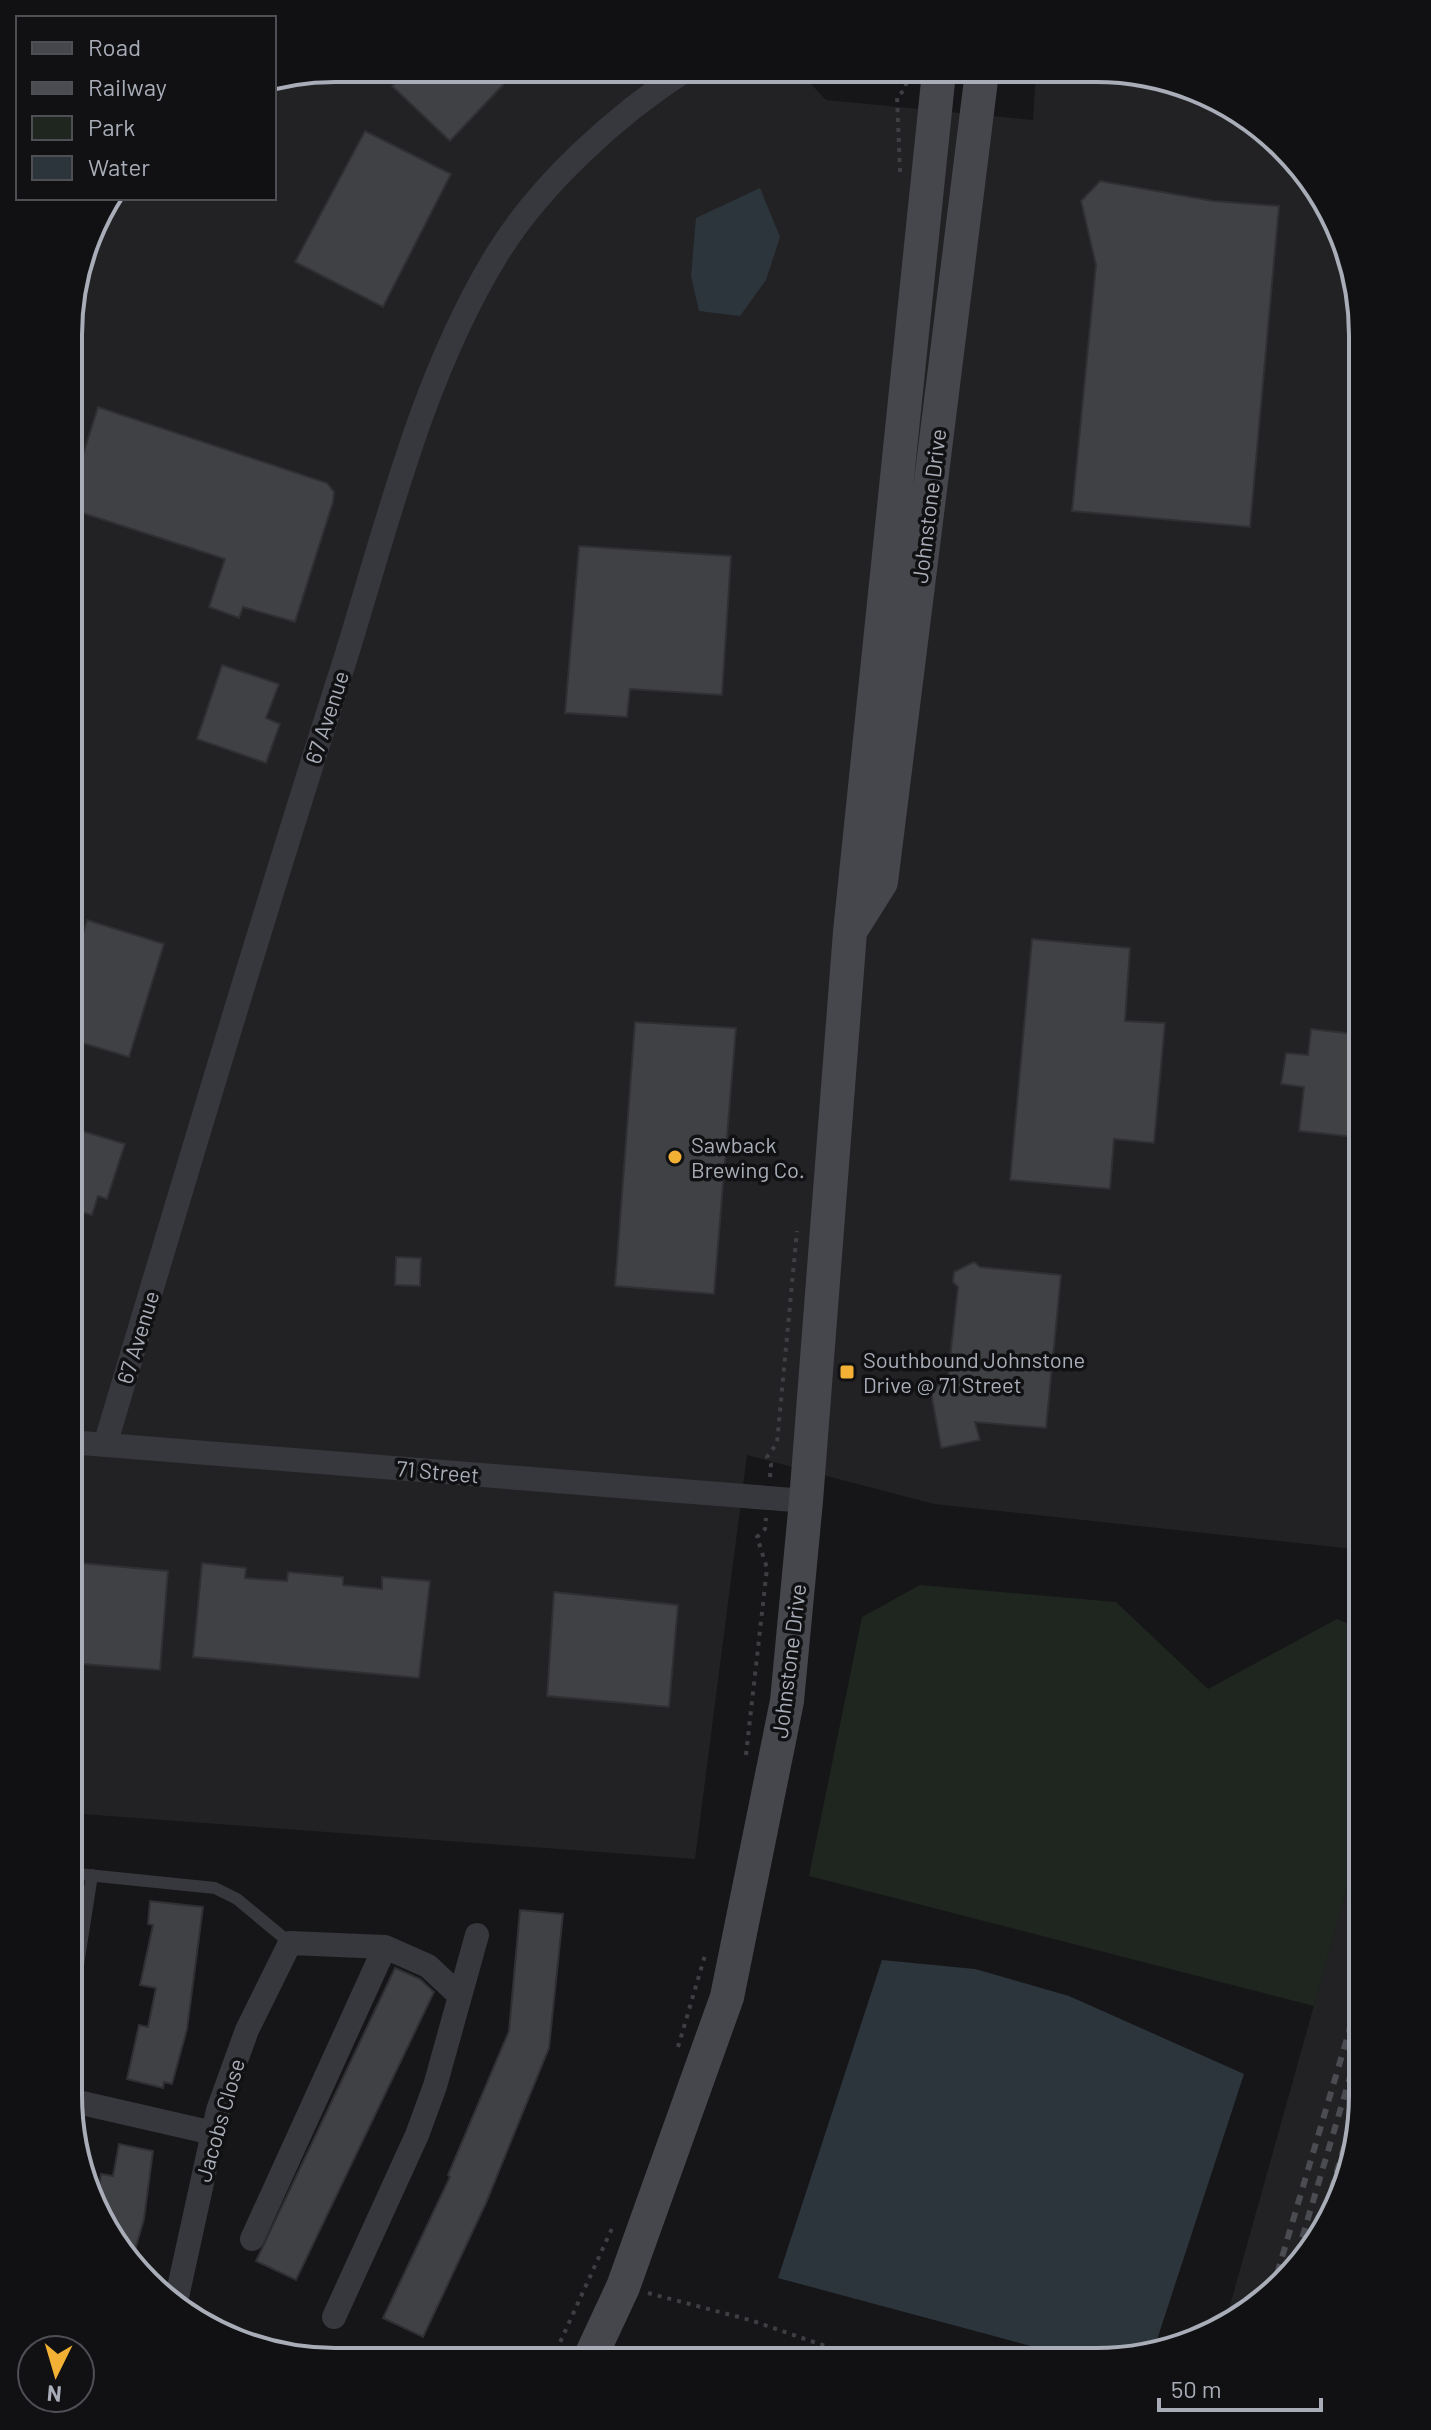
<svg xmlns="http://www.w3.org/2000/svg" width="1431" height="2430" font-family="Barlow,sans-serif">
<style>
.built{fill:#222225}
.green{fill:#1e261f}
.water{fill:#2c353c}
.building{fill:#404145;stroke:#303034;stroke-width:2}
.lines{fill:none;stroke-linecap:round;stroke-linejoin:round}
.path{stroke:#3d3f44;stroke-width:4;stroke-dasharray:4 6;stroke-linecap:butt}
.lane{stroke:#37383d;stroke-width:12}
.street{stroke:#37383d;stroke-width:24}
.secondary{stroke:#45474d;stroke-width:34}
.rail{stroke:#4a4c52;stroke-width:6;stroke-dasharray:10 8;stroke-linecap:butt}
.poi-dot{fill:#f2b134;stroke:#111113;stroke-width:3}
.labels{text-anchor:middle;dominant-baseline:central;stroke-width:7;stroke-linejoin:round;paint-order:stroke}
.street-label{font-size:22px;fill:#a8adb8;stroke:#111113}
.poi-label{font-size:22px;fill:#a8adb8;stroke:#111113;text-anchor:start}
.rim{fill:none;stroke:#a8adb8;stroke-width:4}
</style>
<rect width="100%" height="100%" fill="#161618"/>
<!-- built -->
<path class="built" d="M335,68L799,71L826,100L1033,120L1036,72L1147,73L1272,134L1349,249L1363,335V1550L934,1504L747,1455L695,1859L68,1813L70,301L96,217L110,198H274V80Z
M1362,1834V2113L1343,2196L1307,2258L1245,2317L1224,2327Z"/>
<!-- green -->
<path class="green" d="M920,1585L1116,1602L1208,1689L1337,1619L1363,1630L1362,1834L1314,2006L809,1876L862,1617Z"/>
<!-- water -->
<path class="water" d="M760,188L780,237L766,280L740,316L699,311L691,276L696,218Z
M882,1960L975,1969L1069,1996L1244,2074L1153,2352L1090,2362L778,2278Z"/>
<!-- building -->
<path class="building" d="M409,68L518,69L450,141L392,86Z
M365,131L451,174L383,307L295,262Z
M1100,181L1213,201L1279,206L1250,527L1072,511L1096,265L1081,201Z
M98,407L327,483L334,492L333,502L295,622L243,607L239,618L209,607L225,559L70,509V496Z
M579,546L731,556L722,695L630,689L627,717L565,713Z
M222,665L279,684L266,718L280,724L266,763L197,739Z
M87,920L164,944L129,1057L69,1039V978Z
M1032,939L1130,948L1125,1021L1165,1023L1154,1143L1114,1139L1110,1189L1010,1180Z
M635,1022L736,1028L714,1294L615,1286Z
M1311,1029L1363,1035V1138L1299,1131L1304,1087L1281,1084L1286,1053L1308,1055Z
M69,1127L125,1144L107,1199L98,1196L92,1215L69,1209Z
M396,1257L421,1258L420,1286L395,1285Z
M974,1262L980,1267L1061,1275L1046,1428L975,1422L980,1440L941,1448L930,1387L947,1384L958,1287L953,1282L954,1272Z
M69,1562L168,1571L160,1670L69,1663Z
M202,1563L246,1568L245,1578L287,1581L288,1572L343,1577V1585L382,1589V1577L430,1581L419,1678L193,1657Z
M554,1592L678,1605L669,1707L547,1696Z
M150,1901L203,1907L187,2029L172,2084L164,2082L163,2088L127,2079L139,2025L148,2027L156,1988L140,1985L153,1925L148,1924Z
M520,1910L563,1914L549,2048L486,2203L423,2337L383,2318L450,2177L448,2175L509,2031Z
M395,1968L420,1979L434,1992L296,2280L256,2261Z
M119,2144L153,2151L144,2219L133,2257L97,2203L101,2174L113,2176Z"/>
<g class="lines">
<!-- path -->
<path class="path" d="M900,172L897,96L905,90L908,72
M770,1477L771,1464L767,1457L777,1443L797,1231
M746,1755L767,1568L757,1537L765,1529L766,1518
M678,2047L706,1952
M648,2293L750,2320L869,2361
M552,2360L614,2224"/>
<!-- lane -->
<path class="lane" d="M68,1873L215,1888L237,1899L290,1943
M68,2029L92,1875"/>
<!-- street -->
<path class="street" d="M69,1442L806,1501
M105,1445C183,1184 261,922 344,663C387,526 421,379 496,256C539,185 616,115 686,70
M69,2100L213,2133
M252,2239L385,1947
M175,2306L218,2110L247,2030L290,1943L385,1947L428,1966L459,1995
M334,2317L417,2135L435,2086L477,1935"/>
<!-- secondary -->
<path class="secondary" d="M854,925L881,882L982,72
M589,2360L623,2287L727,1997L787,1701L806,1501L850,932L939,72"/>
<!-- rail -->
<path class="rail" d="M1316,2242L1362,2087
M1292,2272L1362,2037
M1272,2291L1362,1988"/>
</g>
<!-- markers -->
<g class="poi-dot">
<circle cx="675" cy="1157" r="8"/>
<rect x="839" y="1364" width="16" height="16" rx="4"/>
</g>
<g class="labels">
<!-- street labels -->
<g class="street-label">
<text transform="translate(928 506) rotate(-83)">Johnstone Drive</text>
<text transform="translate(326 717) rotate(-72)">67 Avenue</text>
<text transform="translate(137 1337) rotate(-73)">67 Avenue</text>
<text transform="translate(438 1471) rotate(5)">71 Street</text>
<text transform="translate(788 1661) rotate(-83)">Johnstone Drive</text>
<text transform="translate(219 2120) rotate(-74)">Jacobs Close</text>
</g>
<!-- poi labels -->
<g class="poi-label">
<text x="691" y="1144">Sawback<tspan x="691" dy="25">Brewing Co.</tspan></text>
<text x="863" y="1359">Southbound Johnstone<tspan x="863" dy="25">Drive @ 71 Street</tspan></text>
</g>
</g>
<!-- crop -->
<path d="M0 0H1431V2430H0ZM335 82H1096A253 253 0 0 1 1349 335V2095A253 253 0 0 1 1096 2348H335A253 253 0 0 1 82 2095V335A253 253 0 0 1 335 82Z" fill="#111113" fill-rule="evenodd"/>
<path class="rim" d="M335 82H1096A253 253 0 0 1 1349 335V2095A253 253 0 0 1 1096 2348H335A253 253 0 0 1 82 2095V335A253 253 0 0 1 335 82Z"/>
<!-- legend -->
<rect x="16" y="16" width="260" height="184" fill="#111113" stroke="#4d4f55" stroke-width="2"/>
<rect x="32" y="42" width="40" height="12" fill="#45474d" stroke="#4d4f55" stroke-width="2"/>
<text x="88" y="56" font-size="24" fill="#a8adb8">Road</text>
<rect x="32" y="82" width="40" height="12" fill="#4a4c52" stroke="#4d4f55" stroke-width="2"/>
<text x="88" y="96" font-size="24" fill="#a8adb8">Railway</text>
<rect x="32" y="116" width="40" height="24" fill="#1e261f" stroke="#4d4f55" stroke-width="2"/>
<text x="88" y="136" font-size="24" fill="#a8adb8">Park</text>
<rect x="32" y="156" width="40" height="24" fill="#2c353c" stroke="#4d4f55" stroke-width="2"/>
<text x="88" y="176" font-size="24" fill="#a8adb8">Water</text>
<!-- north arrow -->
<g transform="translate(56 2374) rotate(185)"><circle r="38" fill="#111113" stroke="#4d4f55" stroke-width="2"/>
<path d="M0-6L14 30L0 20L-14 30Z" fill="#f2b134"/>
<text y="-12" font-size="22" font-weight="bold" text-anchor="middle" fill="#a8adb8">N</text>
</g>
<!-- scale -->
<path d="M1159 2398v12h162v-12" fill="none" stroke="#a8adb8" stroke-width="4"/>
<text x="1171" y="2398" font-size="24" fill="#a8adb8" stroke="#111113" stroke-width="6" paint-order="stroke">50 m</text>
</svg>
